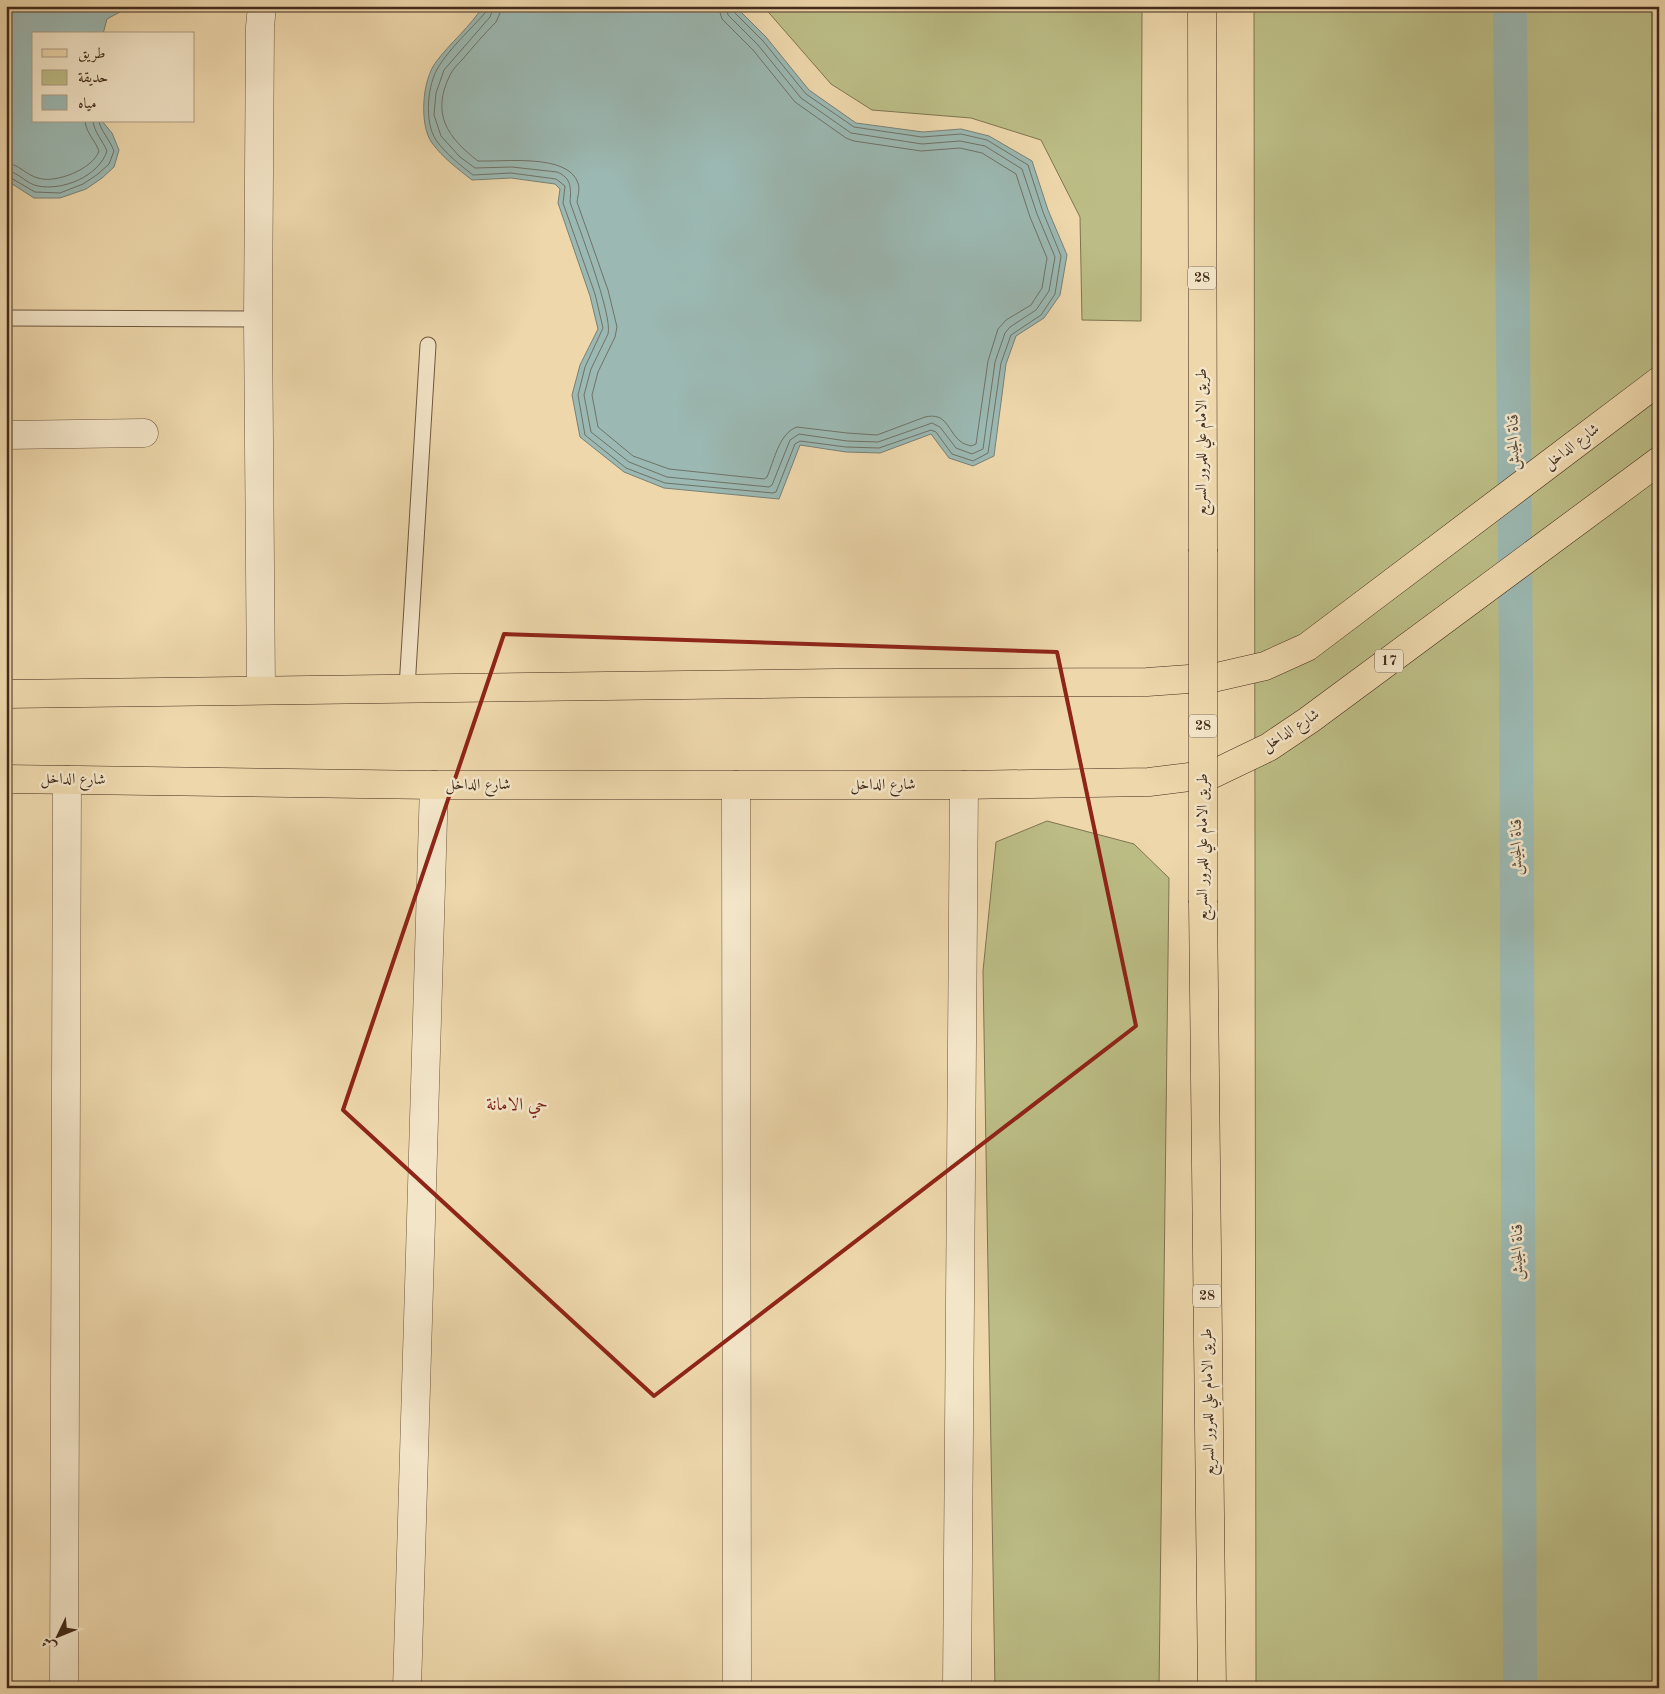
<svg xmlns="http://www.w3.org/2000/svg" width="1665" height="1694" font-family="'Old Standard TT',Amiri,serif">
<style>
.green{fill:#bcbd86;stroke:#807450}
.water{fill:#9bb8b2;stroke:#788075}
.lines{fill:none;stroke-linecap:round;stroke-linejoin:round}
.shore{stroke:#6f7266;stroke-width:1}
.canal{stroke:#9bb8b2;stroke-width:34}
.lane-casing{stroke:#6e563e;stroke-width:17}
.street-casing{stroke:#6e563e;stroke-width:29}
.primary-casing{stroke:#432b1a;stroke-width:29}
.highway-casing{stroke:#432b1a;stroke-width:29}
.lane{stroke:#f3e5c8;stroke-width:15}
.street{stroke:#f3e5c8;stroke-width:28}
.primary{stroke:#edd7ab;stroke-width:28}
.highway{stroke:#edd7ab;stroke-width:28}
.highway-bridge-casing{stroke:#432b1a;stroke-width:29;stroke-linecap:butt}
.highway-bridge{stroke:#edd7ab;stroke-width:28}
.marked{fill:none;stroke:#8f2418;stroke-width:4;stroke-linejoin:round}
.labels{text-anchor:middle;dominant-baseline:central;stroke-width:5;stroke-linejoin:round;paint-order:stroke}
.shield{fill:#f3e5c8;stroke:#78634e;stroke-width:1}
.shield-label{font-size:14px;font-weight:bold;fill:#432b1a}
.street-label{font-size:15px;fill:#432b1a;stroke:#f3e5c8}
.water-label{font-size:16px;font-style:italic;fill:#594e40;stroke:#f3e5c8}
.quarter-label{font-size:18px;fill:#7a1f14;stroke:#f3e5c8}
</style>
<rect width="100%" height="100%" fill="#edd7ab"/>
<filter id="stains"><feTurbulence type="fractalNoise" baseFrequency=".004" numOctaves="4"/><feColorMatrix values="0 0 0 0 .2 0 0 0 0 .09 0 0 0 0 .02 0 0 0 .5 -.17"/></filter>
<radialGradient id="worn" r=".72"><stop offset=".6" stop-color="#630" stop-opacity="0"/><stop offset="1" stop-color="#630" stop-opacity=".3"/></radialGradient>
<!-- green -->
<path class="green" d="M763,6H1142L1141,321L1082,320L1080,217L1041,140L971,118L872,110L831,84Z
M1254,6H1659V1688H1256Z
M1047,821L1134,844L1169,878L1159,1688H995L983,971L996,842Z"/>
<!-- water -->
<path class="water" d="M6,6H131L107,19L103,34H34V121H102L112,133L119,150L114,167L102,178L86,189L60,198H34L6,180Z
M483,6H735L766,37L809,90L856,123L923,132L961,129L989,136L1032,161L1048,210L1067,255L1060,295L1044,318L1016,336L1006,364L994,456L973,466L949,458L931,434L880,453L846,452L800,445L779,499L664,488L624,472L580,437L572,395L580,365L598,329L590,296L558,203L560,189L555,184L511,178L472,180C458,169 443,158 432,143C419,125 422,80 436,62C449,44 472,25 483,6Z"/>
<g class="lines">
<!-- shore -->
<path class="shore" d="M487,6L485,13C470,30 451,47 439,66C427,84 424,122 436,140C446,154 460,165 473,175L511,173L556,179L565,186L563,203L595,294L603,328L585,367L578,395L585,435L626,468L665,483L773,493L776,492L795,444L800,441L846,447L879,448L931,430L936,432L952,454L973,461L988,453L1001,363L1011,335L1041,315L1055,294L1061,256L1043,212L1028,165L987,140L961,134L922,137L854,127L806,94L763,41L734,12L732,6
M494,6L490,17L444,70L436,93L434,115L441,136L460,157L475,168L512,167L557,172C572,178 571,189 570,202C578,226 613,315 608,334L591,369L584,395L591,432L629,462L667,477L769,487L772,485L790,440L799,434L847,441L878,442L932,423L940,427L956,448L972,454L983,449L995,362L1005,333L1010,327L1036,310L1049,291L1055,257L1037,214L1022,169L985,146L960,141L922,144L851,133L801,98L758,45L728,15L726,6
M501,6L500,13L496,22C484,34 473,47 462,60C458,64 453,69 450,75C431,114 447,137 478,161C503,162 568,153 578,183C580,189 578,195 577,202L608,290L617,327L615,337L598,372L592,395L598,427L633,456L669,469L764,479L767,477C774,461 779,433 797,427L847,433L877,435L925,417C947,412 947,430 960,441C963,444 968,445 971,446L976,444L988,361L998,329L1006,320L1031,305L1042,288L1047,258L1030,217L1016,174L982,153L960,148L921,151L854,141L846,138L795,102L753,50L722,19L718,6
M6,163C19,164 26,175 38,178C55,184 93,169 99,151C95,140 86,133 85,121
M6,171C18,171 26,184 38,186C63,191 99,176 107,151C103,141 94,132 93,121
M6,177L11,178L35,192L60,193L83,184L98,174L109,164L114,151C110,140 100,130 99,121"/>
<!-- canal -->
<path class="canal" d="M1510,6L1516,667L1520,1688"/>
<!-- lane casing -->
<g class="lane-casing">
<path id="lane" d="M6,318L258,319
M407,688L428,345"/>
</g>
<!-- street casing -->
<g class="street-casing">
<path id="street" d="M6,435L144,433
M261,690L258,319L260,27L262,6
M736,785L737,1688
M64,1688L67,780
M407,1688L434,785
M957,1688L964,785"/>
</g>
<!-- primary casing -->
<g class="primary-casing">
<path id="primary" d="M6,694L836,683L1147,682L1217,677L1265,666L1307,647L1659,381
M6,779L434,785H964L1149,782L1213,774L1269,747L1309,720L1659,461"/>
</g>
<!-- highway casing -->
<g class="highway-casing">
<path id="highway" d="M1202,6L1203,549
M1203,903L1212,1688"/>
</g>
<!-- lane -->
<use href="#lane" class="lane"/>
<!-- street -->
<use href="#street" class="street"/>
<!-- primary -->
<use href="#primary" class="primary"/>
<!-- highway -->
<use href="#highway" class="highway"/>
<!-- highway-bridge casing -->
<g class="highway-bridge-casing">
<path id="highway-bridge" d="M1203,549V903"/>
</g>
<!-- highway-bridge -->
<use href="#highway-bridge" class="highway-bridge"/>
</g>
<!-- marked area -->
<path class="marked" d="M504,634L1057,652L1136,1026L654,1396L343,1110Z"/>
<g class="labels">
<!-- shield labels -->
<g class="shield">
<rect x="1188" y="266.5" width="28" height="23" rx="4"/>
<rect x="1375" y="649.5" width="28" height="23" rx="4"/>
<rect x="1189" y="714.5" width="28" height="23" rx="4"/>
<rect x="1193" y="1284.5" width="28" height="23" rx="4"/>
</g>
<g class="shield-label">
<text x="1202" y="278">28</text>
<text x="1389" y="661">17</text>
<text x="1203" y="726">28</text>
<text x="1207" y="1296">28</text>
</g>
<!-- street labels -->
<g class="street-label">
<text transform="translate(1202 442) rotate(-90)">طريق الامام علي للمرور السريع</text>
<text transform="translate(1572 447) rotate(-37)">شارع الداخل</text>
<text transform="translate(1291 731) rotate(-33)">شارع الداخل</text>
<text transform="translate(73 780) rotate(1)">شارع الداخل</text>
<text x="478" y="785">شارع الداخل</text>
<text x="883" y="785">شارع الداخل</text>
<text transform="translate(1203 847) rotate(-90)">طريق الامام علي للمرور السريع</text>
<text transform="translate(1209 1402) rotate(-91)">طريق الامام علي للمرور السريع</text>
</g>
<!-- water labels -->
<g class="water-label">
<text transform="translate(1514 442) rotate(-91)">قناة الجيش</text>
<text transform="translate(1517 847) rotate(-90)">قناة الجيش</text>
<text transform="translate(1518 1252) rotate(-90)">قناة الجيش</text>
</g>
<!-- quarter labels -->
<g class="quarter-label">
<text x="517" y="1105">حي الامانة</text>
</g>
</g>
<!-- margin -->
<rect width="1665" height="1694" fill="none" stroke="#edd7ab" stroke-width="25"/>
<rect x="8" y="8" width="1650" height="1679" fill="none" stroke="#432b1a" stroke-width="2.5"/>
<rect x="12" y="12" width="1640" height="1669" fill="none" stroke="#432b1a"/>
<!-- legend -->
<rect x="32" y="32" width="162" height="90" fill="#f3e5c8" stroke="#ad9b82"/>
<rect x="42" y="49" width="25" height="8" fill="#edd7ab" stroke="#ad9b82"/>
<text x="78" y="58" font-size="15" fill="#432b1a">طريق</text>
<rect x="42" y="70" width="25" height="15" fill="#bcbd86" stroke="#ad9b82"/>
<text x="78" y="82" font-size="15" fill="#432b1a">حديقة</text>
<rect x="42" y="95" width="25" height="15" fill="#9bb8b2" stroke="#ad9b82"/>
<text x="78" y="108" font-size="15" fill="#432b1a">مياه</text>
<!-- north arrow -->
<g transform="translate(58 1636) rotate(227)" stroke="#f3e5c8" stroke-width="4" paint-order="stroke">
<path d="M0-4L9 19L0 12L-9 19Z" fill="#432b1a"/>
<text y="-8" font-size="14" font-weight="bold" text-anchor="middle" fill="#432b1a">ش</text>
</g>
<rect width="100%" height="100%" filter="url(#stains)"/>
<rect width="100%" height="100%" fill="url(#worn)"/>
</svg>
